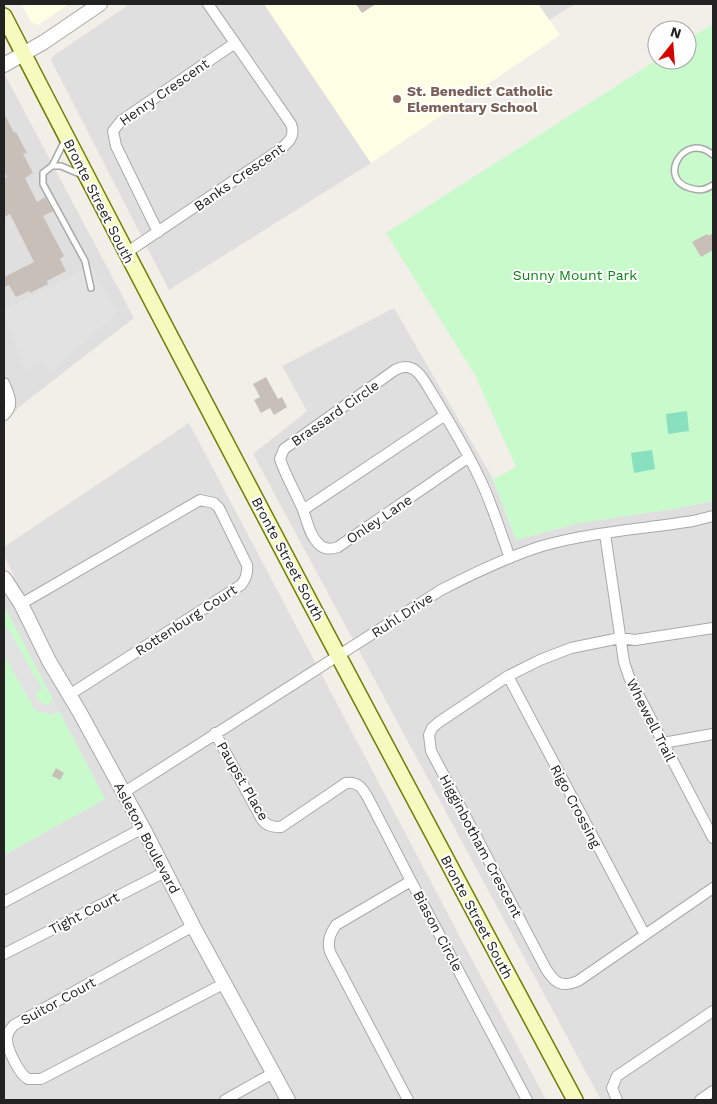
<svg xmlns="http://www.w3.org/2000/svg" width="717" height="1104" font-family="'Work Sans',sans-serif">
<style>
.residential{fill:#e0dfdf}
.education{fill:#ffffe5}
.park{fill:#c8facc}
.pitch{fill:#88e0be}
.parking{fill:#e2e2e2}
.building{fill:#c7bfb8}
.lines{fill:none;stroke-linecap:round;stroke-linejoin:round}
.service-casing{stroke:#a9a9a9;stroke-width:8}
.minor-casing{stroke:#a9a9a9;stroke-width:12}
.tertiary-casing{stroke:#a9a9a9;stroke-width:16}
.secondary-casing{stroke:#707d05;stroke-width:18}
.service{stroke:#fff;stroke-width:5}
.minor{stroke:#fff;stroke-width:10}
.tertiary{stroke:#fff;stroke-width:14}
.secondary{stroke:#f7fabf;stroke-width:15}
.education-dot{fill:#8d6e63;stroke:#fff;stroke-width:2}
.labels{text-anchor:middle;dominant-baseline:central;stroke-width:4;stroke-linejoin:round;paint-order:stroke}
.education-label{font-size:14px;font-weight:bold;fill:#785e54;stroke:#fff;text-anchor:start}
.street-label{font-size:14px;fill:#222;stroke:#fff}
.park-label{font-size:14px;fill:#0c8416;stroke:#fff}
</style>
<rect width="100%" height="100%" fill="#f2efe9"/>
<!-- residential -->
<path class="residential" d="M130,4H264L371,163L169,290L51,60L53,56Z
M538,4H575L549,20Z
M4,73L134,318L24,403L4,421Z
M394,308L493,479L516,540L579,523L673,509L713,501V1100H601L253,454L307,411L282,366Z
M189,423L546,1100H5L4,855L105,799L4,606V586L14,576L4,555V547Z"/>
<!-- education -->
<path class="education" d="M22,4H69L38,25L31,22Z
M264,4H538L560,35L371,163Z"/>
<!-- park -->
<path class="park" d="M713,24V501L673,509L579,523L516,540L493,479L516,467L475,375L386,233L657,60H687V40Z
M4,606L105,799L4,855Z"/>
<!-- pitch -->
<path class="pitch" d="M687,411L689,431L668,434L666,414Z
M652,450L655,469L634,473L631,453Z"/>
<!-- parking -->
<path class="parking" d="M91,266L118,312L50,373L44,361L25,370L4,314V310Z
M8,628L42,689L35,694L40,702L46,705L54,700L60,711L51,715L35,710L4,655V631Z"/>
<!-- building -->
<path class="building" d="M356,4H376L362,13Z
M4,113L14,133L16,132L27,153L23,154L33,173L25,178L37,202L45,197L53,211L43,216L64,256L60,259L66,271L47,281L48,284L30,293L29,291L16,297L9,285L4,287V277L34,262L10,214L4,217V179L7,177L4,171Z
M713,233V250L701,257L692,242L707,234L708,236Z
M266,377L278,399L282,397L287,407L274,415L270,408L261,413L254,400L260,397L253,384Z
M56,768L64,773L60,780L52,776Z"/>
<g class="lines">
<!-- service casing -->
<g class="service-casing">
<path id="service" d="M65,140L52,166L43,173V184L85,261L91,288
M713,155C685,130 656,179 690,188C700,191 705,190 713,185
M52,166H61L82,175"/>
</g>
<!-- minor casing -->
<g class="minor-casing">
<path id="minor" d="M158,232L116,146L113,131L121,121L235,43
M126,253L278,151C288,143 296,137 291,124L208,4
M4,383C9,395 15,405 4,415
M469,457L338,547C330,550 322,549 317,542C309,534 307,520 303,510C296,493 286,477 280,459L284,449L395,370C409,363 417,369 425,382C444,413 464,445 480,479C492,504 500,531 510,558
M303,510L445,415
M605,534L624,662L629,677L713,838
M21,604L200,500L214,503L219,508L247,565C248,573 246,579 241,585L69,695
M713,628L635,640L620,638L571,648L540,660L508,676L439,722L432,728L429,735L431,751L546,969C555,983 561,988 578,981L713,888
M508,676L645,935
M215,733L261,818C266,826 272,827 281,827L346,783C357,782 361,786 367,796L411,881
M663,743L713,734
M123,793L441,590C474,573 507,557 542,546C591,532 643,529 693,521L713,516
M4,902L143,828
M193,926L14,1025C10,1029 7,1033 7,1039C7,1049 19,1074 28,1079H41L225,983
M4,954L165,872
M225,1100L273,1073
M408,1100L330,952C327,941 330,934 336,925L411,881L527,1100
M617,1100L612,1088L617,1076L713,1011
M700,1100L713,1091"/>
</g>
<!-- tertiary casing -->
<g class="tertiary-casing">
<path id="tertiary" d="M4,65L44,42L100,4
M4,578L21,604L49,661L79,711L143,828L193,926L288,1100"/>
</g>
<!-- secondary casing -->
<g class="secondary-casing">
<path id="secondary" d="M4,16C191,379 382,740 575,1100"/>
</g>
<!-- service -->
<use href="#service" class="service"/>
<!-- minor -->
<use href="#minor" class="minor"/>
<!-- tertiary -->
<use href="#tertiary" class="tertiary"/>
<!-- secondary -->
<use href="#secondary" class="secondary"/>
</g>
<!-- markers -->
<circle class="education-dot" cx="397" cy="99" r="5"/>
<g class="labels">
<!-- education labels -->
<g class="education-label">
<text x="407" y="91">St. Benedict Catholic<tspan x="407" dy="16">Elementary School</tspan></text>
</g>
<!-- street labels -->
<g class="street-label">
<text transform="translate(164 92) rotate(-35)">Henry Crescent</text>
<text transform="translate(239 177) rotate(-35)">Banks Crescent</text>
<text transform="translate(99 201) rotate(63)">Bronte Street South</text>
<text transform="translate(335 413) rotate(-35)">Brassard Circle</text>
<text transform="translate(379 519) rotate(-34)">Onley Lane</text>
<text transform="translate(288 559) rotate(62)">Bronte Street South</text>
<text transform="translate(402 615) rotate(-33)">Ruhl Drive</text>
<text transform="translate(186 620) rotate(-33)">Rottenburg Court</text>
<text transform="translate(651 720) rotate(63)">Whewell Trail</text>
<text transform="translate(243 781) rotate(60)">Paupst Place</text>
<text transform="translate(576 806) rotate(62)">Rigo Crossing</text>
<text transform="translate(147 838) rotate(62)">Asleton Boulevard</text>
<text transform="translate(481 846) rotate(62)">Higginbotham Crescent</text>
<text transform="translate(84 913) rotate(-27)">Tight Court</text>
<text transform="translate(477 917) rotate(62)">Bronte Street South</text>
<text transform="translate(438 931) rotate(62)">Biason Circle</text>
<text transform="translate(58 1001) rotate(-29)">Suitor Court</text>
</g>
<!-- park labels -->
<g class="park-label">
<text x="575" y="275">Sunny Mount Park</text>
</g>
</g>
<!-- border -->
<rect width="717" height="1104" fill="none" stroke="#222222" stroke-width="10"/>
<!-- north arrow -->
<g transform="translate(672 45) rotate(17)"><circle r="24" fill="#ffffff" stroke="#a7a7a7"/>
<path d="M0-4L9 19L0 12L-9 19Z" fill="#d40000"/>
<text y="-8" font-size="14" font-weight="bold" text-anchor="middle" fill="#222222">N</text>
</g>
</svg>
